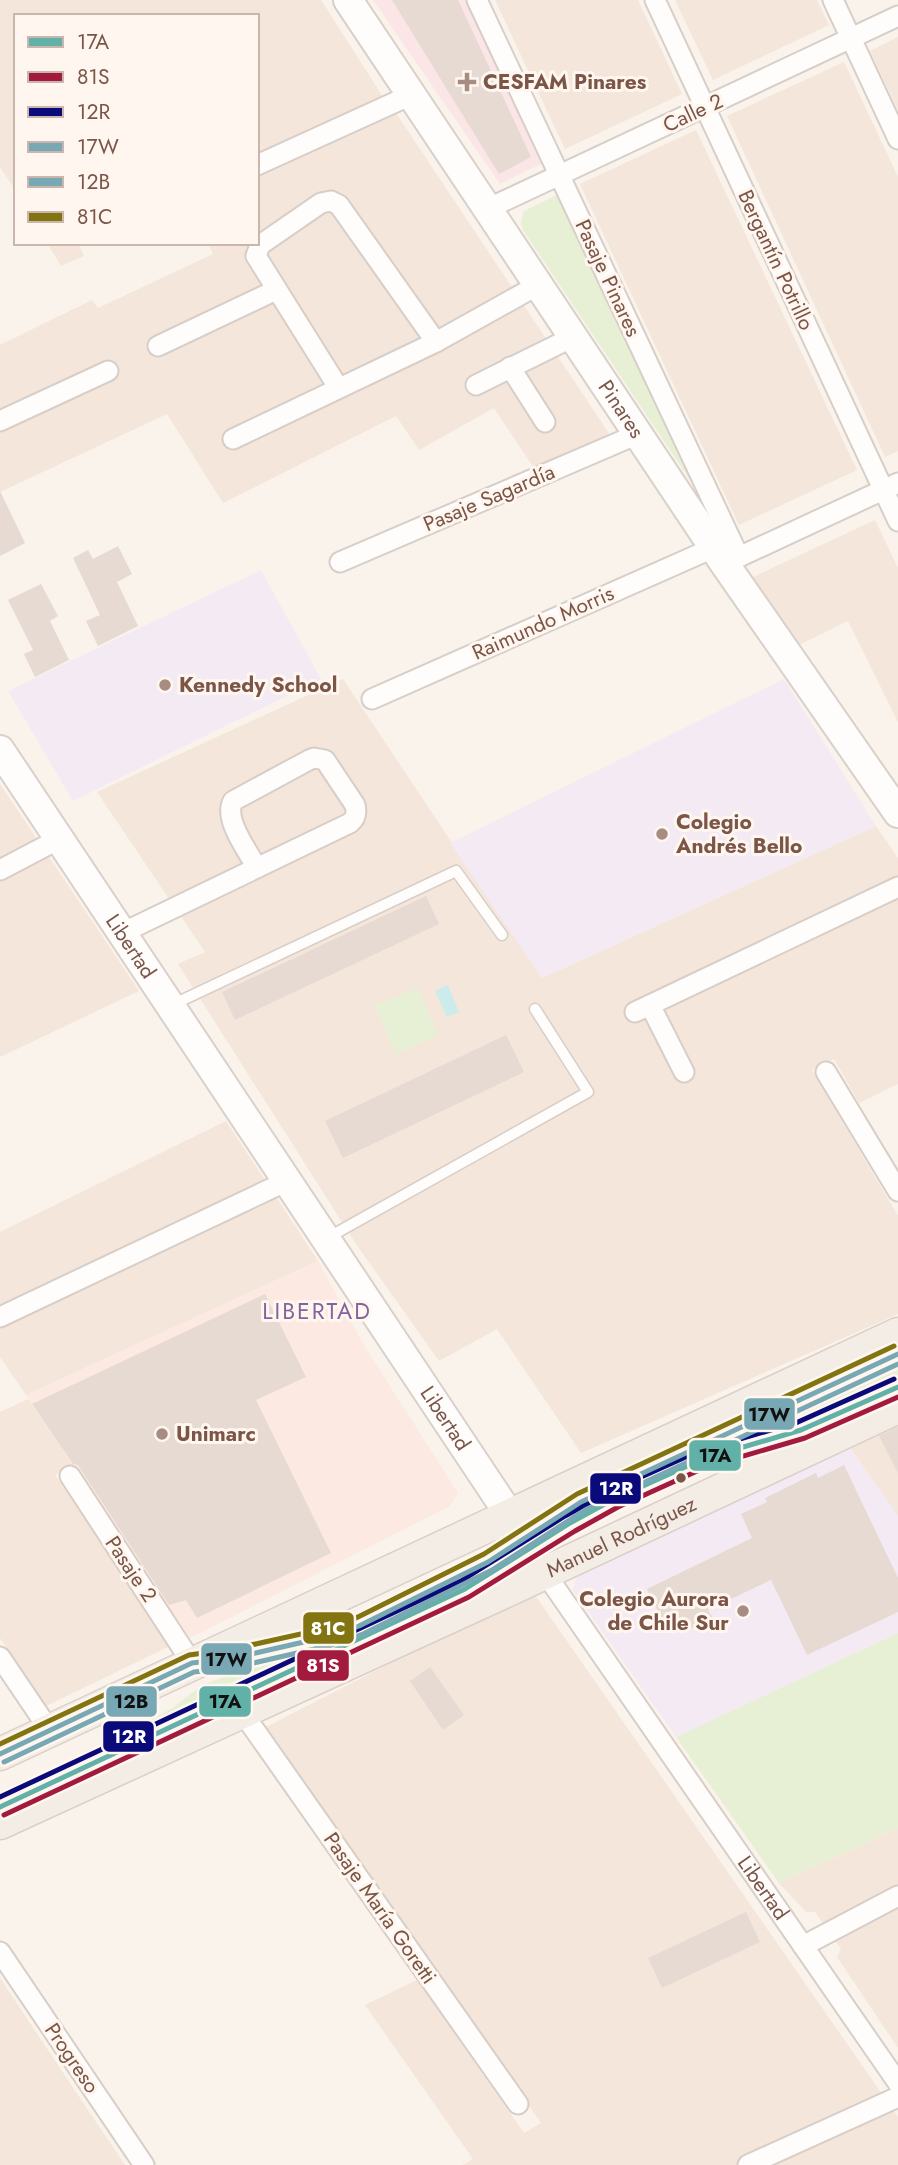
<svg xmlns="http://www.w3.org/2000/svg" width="898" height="2165" font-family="Jost,sans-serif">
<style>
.residential{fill:#f4e6da}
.commercial{fill:#fce9e2}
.education{fill:#f4eaf4}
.medical{fill:#fbe5e6}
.green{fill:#e7f0d5}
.water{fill:#ccebeb}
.building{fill:#e6dad3}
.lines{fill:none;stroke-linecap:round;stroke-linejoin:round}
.lane-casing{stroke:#d8cec8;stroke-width:13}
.street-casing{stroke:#d8cec8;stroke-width:23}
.secondary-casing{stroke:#dad0ca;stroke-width:32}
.primary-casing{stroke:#dacfc9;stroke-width:35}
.lane{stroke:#fefdfc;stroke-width:10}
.street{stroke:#fefdfc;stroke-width:19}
.secondary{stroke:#fefdfc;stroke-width:28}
.primary{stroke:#f3ede6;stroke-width:32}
.bus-1-casing{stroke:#fff7ef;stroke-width:10}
.bus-2-casing{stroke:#fff7ef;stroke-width:10}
.bus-3-casing{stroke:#fff7ef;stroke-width:10}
.bus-4-casing{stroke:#fff7ef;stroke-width:10}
.bus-5-casing{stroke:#fff7ef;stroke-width:10}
.bus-6-casing{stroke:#fff7ef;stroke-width:10}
.bus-1{stroke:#62b1a8;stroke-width:5}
.bus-2{stroke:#a31a3f;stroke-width:5}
.bus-3{stroke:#0a0a7a;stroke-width:5}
.bus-4{stroke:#79a8b5;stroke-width:5}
.bus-5{stroke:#79a8b5;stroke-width:5}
.bus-6{stroke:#827411;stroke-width:5}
.poi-dot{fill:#a78c81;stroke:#fff7ef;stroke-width:2.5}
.bus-dot{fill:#7b5548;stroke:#fff7ef;stroke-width:2.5}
.labels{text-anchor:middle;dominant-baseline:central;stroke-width:6;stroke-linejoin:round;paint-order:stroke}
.poi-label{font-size:21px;font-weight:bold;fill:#7b5548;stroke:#fff7ef;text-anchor:start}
.street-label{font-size:21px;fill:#7b5548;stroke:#fff7ef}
.neighbourhood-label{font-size:23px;letter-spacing:2px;fill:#84649e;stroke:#fff7ef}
.line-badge{stroke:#fff7ef;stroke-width:2.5}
.badge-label{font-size:19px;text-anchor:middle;font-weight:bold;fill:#fff}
.pale-badge-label{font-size:19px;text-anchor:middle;font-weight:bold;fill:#111}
</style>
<rect width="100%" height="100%" fill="#f9f3ec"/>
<!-- residential -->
<path class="residential" d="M0,0H321L385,100L257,157V16H16V191L0,167Z
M495,0H638L682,94L565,149Z
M675,0H817L829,25L713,80Z
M898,37V110L870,51Z
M844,62L898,177V451L885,457L727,116Z
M396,113L612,438L536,471L494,408L419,450L396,416L223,503L167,414L0,492V345L92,300L98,308L213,254L208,243H257V176Z
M696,130L857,470L739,525L580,184Z
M47,243H78L84,256L61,266Z
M875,520L898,568V722L848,621L795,647L753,577Z
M343,679L542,978L876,826L898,858V1084L859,1103L834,1059L812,1070L898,1216V1314L581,1453L497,1329L439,1361L356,1244L178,964L205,952L97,792Z
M0,784L139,991L0,1057Z
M226,1121L318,1261L26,1395L0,1357V1232Z
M28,1399L74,1466L55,1475L170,1646L46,1706L0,1638V1412Z
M898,1420V1516L848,1445Z
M523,1595L537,1598L898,2117V2165H463L473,2159L365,2005L417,1980L524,2133L541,2123L264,1728Z
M898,1828V2048L837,1957L841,1949L815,1912H806L779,1883Z
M0,1978L100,2128L125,2165H0Z"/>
<!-- commercial -->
<path class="commercial" d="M318,1261L365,1347L458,1493L450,1506L190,1638L26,1395Z"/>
<!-- education -->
<path class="education" d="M261,570L321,679L73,801L8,691Z
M784,679L876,826L542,978L450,843Z
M848,1445L898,1516V1633L676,1737L573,1590L576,1578Z"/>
<!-- medical -->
<path class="medical" d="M373,0H468L543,163L500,184Z"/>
<!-- green -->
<path class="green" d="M561,193L708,507L523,230L521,222L524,211Z
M418,988L438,1035L396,1055L375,1005Z
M898,1360V1378L888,1383L794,1425L703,1452Z
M898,1633V1828L779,1883L676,1737Z
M337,1643L0,1801V1792L134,1729L171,1709L197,1689L208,1683L288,1652Z"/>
<!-- water -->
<path class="water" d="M448,985L459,1012L447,1017L435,991Z"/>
<!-- building -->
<path class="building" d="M392,0H458L531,157L499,174Z
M0,491L25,543L0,556Z
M118,546L132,574L117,582L138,626L98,646L86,621L100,615L73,558L88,550L93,559Z
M41,584L58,616L50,621L69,660L35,677L24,654L33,650L8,600Z
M426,896L439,924L235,1020L222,992Z
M506,1035L524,1072L343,1158L325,1121Z
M265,1294L306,1377L256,1400L331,1553L197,1618L186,1600L169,1605L78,1465L73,1464L32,1404Z
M898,1427V1473L879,1436Z
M844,1465L898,1578V1612L807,1655L771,1580L708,1610L713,1618L690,1629L686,1621L667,1630L647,1589L752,1538L741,1514L767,1502L765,1498L816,1473L818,1478Z
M430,1667L464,1715L443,1730L410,1681Z
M746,1912L760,1942L662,1988L648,1958Z"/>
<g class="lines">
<!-- lane casing -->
<g class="lane-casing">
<path id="lane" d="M174,1004L456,871L502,935
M329,1237L588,1092L535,1009
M237,1658L330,1636L359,1626L488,1562L581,1502L898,1354
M73,1772L465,1589L509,1563L570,1523L614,1499L703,1459L801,1430L898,1387"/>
</g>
<!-- street casing -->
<g class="street-casing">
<g id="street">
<path d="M477,0L739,557"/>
<path d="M655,0L898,521"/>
<path d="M833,0L898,139"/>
<path d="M257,165L411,95"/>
<path d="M487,209L898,16"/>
<path d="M158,346L276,290"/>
<path d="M510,367L545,422"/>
<path d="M476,385L573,337"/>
<path d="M338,387L256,256L260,245L321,203L331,201L339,205L436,342"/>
<path d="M0,421L108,371"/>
<path d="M233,439L436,342L538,285"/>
<path d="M340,562L638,434"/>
<path d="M728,562L898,483"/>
<path d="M372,699L713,548"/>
<path d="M0,870L59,839"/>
<path d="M122,933L350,823C356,818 357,813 355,805L325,760L314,758L309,760L233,801C223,819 248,851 257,868"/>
<path d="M650,1005L684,1072"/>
<path d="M635,1012L898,887"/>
<path d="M826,1072L898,1191"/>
<path d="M0,1317L287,1181"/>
<path d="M70,1476L192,1663"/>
<path id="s1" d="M545,1573L898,2083"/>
<path d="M0,1657L50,1731"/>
<path d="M242,1712L518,2104"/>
<path d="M803,1946L898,1896"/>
<path d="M0,1952L144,2165"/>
<path d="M748,2165L898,2097"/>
</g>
</g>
<!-- secondary casing -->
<g class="secondary-casing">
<g id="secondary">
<path id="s2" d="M348,0L724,563L898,813"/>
<path id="s3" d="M0,750L511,1517L545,1573"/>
</g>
</g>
<!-- primary casing -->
<g class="primary-casing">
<g id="primary">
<path d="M0,1754L898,1334"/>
<path id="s4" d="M0,1823L519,1585L898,1407"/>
</g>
</g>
<!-- lane -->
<use href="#lane" class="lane"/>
<!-- street -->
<use href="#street" class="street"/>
<!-- secondary -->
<use href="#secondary" class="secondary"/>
<!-- primary -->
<use href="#primary" class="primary"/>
<!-- bus-1 casing -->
<g class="bus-1-casing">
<path id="bus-1" d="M0,1807L465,1589L570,1523L614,1499L703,1459L801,1430L898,1387"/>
</g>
<!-- bus-2 casing -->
<g class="bus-2-casing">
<path id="bus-2" d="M4,1815L469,1597L575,1531L618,1507L706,1467L805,1438L898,1397"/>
</g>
<!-- bus-3 casing -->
<g class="bus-3-casing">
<path id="bus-3" d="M0,1797L461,1581L565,1516L610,1491L699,1451L798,1422L894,1379"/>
</g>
<!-- bus-4 casing -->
<g class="bus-4-casing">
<path id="bus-4" d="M0,1754L192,1663L234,1658L330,1636L359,1626L488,1562L581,1502L898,1354"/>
</g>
<!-- bus-5 casing -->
<g class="bus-5-casing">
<path id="bus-5" d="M4,1762L194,1672L236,1667L332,1645L363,1634L492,1570L585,1510L898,1364"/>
</g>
<!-- bus-6 casing -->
<g class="bus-6-casing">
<path id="bus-6" d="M0,1744L189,1655L233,1649L328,1628L356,1618L484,1554L577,1494L894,1346"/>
</g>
<!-- bus-1 -->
<use href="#bus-1" class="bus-1"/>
<!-- bus-2 -->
<use href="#bus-2" class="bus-2"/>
<!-- bus-3 -->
<use href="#bus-3" class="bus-3"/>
<!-- bus-4 -->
<use href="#bus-4" class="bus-4"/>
<!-- bus-5 -->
<use href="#bus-5" class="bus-5"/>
<!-- bus-6 -->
<use href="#bus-6" class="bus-6"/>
</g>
<!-- markers -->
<g class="poi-dot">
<path d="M463.5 71.5h7v7h7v7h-7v7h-7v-7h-7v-7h7z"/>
<circle cx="165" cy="685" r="7"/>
<circle cx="662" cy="834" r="7"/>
<circle cx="162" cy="1434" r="7"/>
<circle cx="743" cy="1611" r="7"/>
</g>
<circle class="bus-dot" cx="681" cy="1478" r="6"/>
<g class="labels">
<!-- poi labels -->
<g class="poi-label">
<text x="483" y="82">CESFAM Pinares</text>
<text x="179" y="685">Kennedy School</text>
<text x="676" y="822">Colegio<tspan x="676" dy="24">Andrés Bello</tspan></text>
<text x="176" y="1434">Unimarc</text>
<text x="729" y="1599" text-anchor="end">Colegio Aurora<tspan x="729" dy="24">de Chile Sur</tspan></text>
</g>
<!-- street labels -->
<g class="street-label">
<text transform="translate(693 113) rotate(-25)">Calle 2</text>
<text transform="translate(776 260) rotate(65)">Bergantín Potrillo</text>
<text transform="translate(608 278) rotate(65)">Pasaje Pinares</text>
<text stroke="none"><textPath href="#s2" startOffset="492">Pinares</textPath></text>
<text transform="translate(489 498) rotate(-23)">Pasaje Sagardía</text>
<text transform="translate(543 623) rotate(-24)">Raimundo Morris</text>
<text stroke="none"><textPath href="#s3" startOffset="236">Libertad</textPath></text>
<text stroke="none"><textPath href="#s3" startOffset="803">Libertad</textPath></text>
<text stroke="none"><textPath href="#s4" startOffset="684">Manuel Rodríguez</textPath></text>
<text transform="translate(131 1569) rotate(56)">Pasaje 2</text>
<text stroke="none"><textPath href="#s1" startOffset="383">Libertad</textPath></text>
<text transform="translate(380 1908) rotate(55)">Pasaje María Goretti</text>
<text transform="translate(72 2058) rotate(56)">Progreso</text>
</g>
<!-- neighbourhood labels -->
<g class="neighbourhood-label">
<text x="317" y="1311">LIBERTAD</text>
</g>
</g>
<g class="line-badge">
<rect x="743" y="1397" width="53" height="34" rx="7" fill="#79a8b5"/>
<rect x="688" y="1439" width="54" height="33" rx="7" fill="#62b1a8"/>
<rect x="589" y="1472" width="53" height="33" rx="7" fill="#0a0a7a"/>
<rect x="302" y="1611" width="53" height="34" rx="7" fill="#827411"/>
<rect x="200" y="1642" width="53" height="34" rx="7" fill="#79a8b5"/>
<rect x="296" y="1649" width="54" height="33" rx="7" fill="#a31a3f"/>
<rect x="198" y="1685" width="54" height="33" rx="7" fill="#62b1a8"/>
<rect x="105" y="1685" width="53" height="33" rx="7" fill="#79a8b5"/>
<rect x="102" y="1720" width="53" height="33" rx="7" fill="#0a0a7a"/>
</g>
<g class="badge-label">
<text x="616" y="1495">12R</text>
<text x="328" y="1635">81C</text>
<text x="323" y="1672">81S</text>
<text x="129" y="1743">12R</text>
</g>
<g class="pale-badge-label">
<text x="769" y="1421">17W</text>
<text x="715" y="1462">17A</text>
<text x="226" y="1666">17W</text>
<text x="225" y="1708">17A</text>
<text x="131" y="1708">12B</text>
</g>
<!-- legend -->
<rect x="14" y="14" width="245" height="231" fill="#fff7ef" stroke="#cab6ac" stroke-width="2"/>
<rect x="28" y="37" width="35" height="10" fill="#62b1a8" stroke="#cab6ac" stroke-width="2"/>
<text x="77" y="49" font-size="21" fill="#7b5548">17A</text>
<rect x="28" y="72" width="35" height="10" fill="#a31a3f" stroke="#cab6ac" stroke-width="2"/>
<text x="77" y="84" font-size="21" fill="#7b5548">81S</text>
<rect x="28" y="107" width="35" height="10" fill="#0a0a7a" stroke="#cab6ac" stroke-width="2"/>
<text x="77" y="119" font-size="21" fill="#7b5548">12R</text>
<rect x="28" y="142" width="35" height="10" fill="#79a8b5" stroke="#cab6ac" stroke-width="2"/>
<text x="77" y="154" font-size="21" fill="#7b5548">17W</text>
<rect x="28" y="177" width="35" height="10" fill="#79a8b5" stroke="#cab6ac" stroke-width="2"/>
<text x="77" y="189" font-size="21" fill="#7b5548">12B</text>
<rect x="28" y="212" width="35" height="10" fill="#827411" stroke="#cab6ac" stroke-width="2"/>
<text x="77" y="224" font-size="21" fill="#7b5548">81C</text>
</svg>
